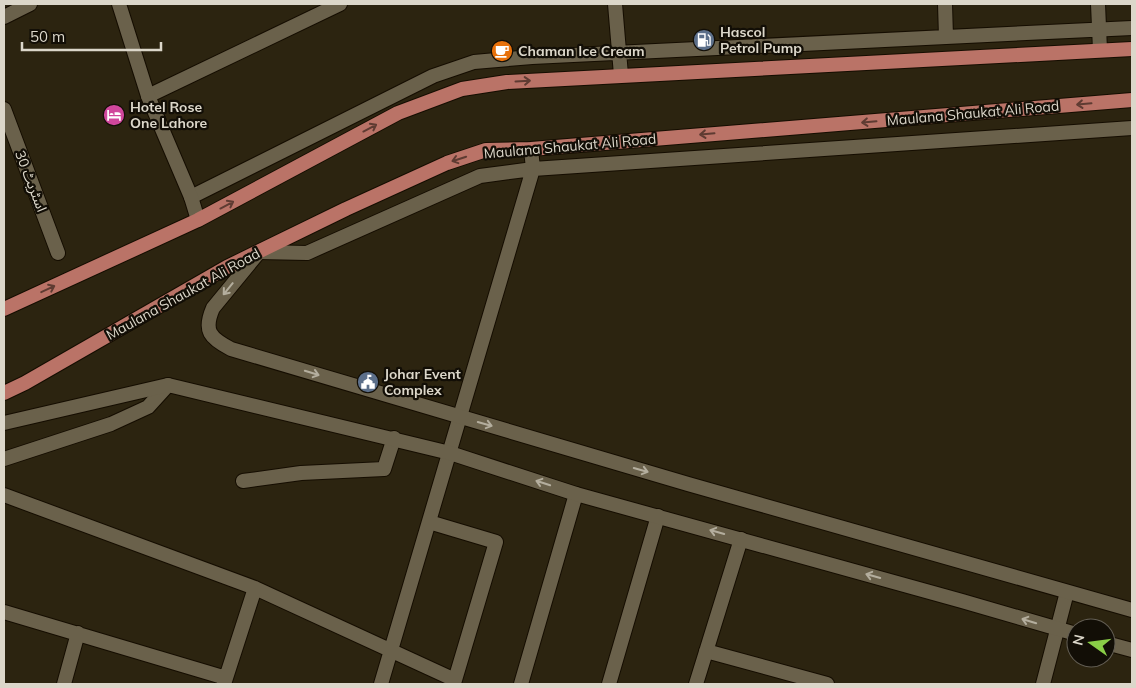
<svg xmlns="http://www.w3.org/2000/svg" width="1136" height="688" font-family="Mulish,'Noto Sans Arabic',sans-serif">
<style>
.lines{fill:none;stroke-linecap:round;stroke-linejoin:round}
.minor-casing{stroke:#150d00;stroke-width:16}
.tertiary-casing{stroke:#150d00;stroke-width:16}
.primary-casing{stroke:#150d00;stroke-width:16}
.minor{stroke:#6a614b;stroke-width:14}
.tertiary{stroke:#6a614b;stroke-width:14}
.primary{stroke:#ba7367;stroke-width:14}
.oneway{stroke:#5e3b32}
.oneway2{stroke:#b4ae9e}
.labels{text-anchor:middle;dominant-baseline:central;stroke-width:4.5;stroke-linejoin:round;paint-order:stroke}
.poi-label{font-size:14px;font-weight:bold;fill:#dcd7ca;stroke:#120e06;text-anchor:start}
.street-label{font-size:14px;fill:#dcd7ca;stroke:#120e06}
</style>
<rect width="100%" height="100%" fill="#2c2410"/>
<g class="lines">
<!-- minor casing -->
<g class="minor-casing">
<path id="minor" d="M615,4L621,75
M945,4L946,37
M1098,4L1100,50
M4,17L30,4
M148,96L340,4
M4,109L58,253
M191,197L433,76L474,62L532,57L1132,28
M259,252L307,253L480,176L533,169L1132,128
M4,459L111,424L148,407L168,385
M243,481L301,473L384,469L394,438
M4,495L255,588L455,680L496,542L429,522
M4,612L226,678
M706,651L827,684
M64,684L78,633
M224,684L255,588
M381,684L533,169L531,149
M521,684L576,494
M609,684L658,516
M696,684L741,539
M1043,684L1067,592"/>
</g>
<!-- tertiary casing -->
<g class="tertiary-casing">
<path id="tertiary" d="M119,4L148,96L191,197L198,220
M259,252L213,308C203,331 210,338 231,349L688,484L1132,610
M4,423L168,385L450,453L576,494L962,601L1076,634
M1106,643L1132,650"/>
</g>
<!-- primary casing -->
<g class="primary-casing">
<path id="primary" d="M4,309L198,220L398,113L462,89L507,82L1132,49
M4,393L25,383L227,267L346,209L447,163L486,150L531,149L1132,100"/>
</g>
<!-- minor -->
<use href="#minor" class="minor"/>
<!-- tertiary -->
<use href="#tertiary" class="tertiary"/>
<!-- primary -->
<use href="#primary" class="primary"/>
</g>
<!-- one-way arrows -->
<defs><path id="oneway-shaft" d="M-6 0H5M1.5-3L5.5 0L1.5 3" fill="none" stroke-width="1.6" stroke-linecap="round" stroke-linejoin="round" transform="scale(1.25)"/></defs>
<g class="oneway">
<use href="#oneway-shaft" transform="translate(523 81) rotate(-3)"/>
<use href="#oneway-shaft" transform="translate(1084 104) rotate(175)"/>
<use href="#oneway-shaft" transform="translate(869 122) rotate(175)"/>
<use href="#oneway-shaft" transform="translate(370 128) rotate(-28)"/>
<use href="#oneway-shaft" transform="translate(707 134) rotate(175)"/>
<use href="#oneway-shaft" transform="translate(459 159) rotate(162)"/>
<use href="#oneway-shaft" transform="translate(227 205) rotate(-28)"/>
<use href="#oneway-shaft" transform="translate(48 289) rotate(-25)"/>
</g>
<g class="oneway2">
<use href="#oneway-shaft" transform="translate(228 289) rotate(129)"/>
<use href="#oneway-shaft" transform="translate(312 373) rotate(17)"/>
<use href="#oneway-shaft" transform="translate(485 424) rotate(16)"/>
<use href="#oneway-shaft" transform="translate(641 470) rotate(16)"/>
<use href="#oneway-shaft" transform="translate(543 483) rotate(-162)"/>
<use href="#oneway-shaft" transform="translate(717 532) rotate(-164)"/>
<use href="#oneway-shaft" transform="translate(873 576) rotate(-164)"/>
<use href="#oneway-shaft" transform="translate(1029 621) rotate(-163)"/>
</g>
<!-- icons -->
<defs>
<g id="fuel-disc" transform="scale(1.125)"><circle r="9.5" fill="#5c6f8a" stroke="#120e06"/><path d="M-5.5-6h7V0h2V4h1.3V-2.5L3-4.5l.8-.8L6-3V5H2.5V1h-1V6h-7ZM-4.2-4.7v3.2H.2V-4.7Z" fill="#fff"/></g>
<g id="cafe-disc" transform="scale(1.125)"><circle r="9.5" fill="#e8710a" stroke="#120e06"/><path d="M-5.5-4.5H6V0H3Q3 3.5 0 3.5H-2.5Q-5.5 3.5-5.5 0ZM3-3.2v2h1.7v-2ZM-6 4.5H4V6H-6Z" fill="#fff"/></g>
<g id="hotel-disc" transform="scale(1.125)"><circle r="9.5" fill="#d1479c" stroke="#120e06"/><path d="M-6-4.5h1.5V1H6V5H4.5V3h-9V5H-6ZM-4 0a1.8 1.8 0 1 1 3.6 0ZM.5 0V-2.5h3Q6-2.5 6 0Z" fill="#fff"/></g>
<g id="civic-disc" transform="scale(1.125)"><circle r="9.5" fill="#5c6f8a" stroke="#120e06"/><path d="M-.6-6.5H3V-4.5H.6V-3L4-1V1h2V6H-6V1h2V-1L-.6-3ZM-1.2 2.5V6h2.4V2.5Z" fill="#fff"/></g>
</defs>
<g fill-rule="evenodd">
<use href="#fuel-disc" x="704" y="40"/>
<use href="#cafe-disc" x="502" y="51"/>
<use href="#hotel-disc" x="114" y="115"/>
<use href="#civic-disc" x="368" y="382"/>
</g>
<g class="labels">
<!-- poi labels -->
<g class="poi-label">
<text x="720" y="32">Hascol<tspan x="720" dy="16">Petrol Pump</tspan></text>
<text x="518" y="51">Chaman Ice Cream</text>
<text x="130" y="107">Hotel Rose<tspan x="130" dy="16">One Lahore</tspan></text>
<text x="384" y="374">Johar Event<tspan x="384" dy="16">Complex</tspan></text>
</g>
<!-- street labels -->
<g class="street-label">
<text transform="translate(973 113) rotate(-5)">Maulana Shaukat Ali Road</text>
<text transform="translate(570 146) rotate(-5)">Maulana Shaukat Ali Road</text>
<text transform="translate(31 181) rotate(69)">اسٹریٹ 30</text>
<text transform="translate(183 294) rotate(-29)">Maulana Shaukat Ali Road</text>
</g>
</g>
<!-- border -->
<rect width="1136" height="688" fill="none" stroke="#dcd7ca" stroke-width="10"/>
<!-- north arrow -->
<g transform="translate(1091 643) rotate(284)"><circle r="24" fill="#120e06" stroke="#635e54"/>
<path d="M0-4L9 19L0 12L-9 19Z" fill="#8ace47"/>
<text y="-8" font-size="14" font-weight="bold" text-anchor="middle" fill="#dcd7ca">N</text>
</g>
<!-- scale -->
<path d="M22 42v8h139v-8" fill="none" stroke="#dcd7ca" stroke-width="2.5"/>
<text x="30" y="42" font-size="15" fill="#dcd7ca" stroke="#120e06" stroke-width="4" paint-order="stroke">50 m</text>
</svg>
